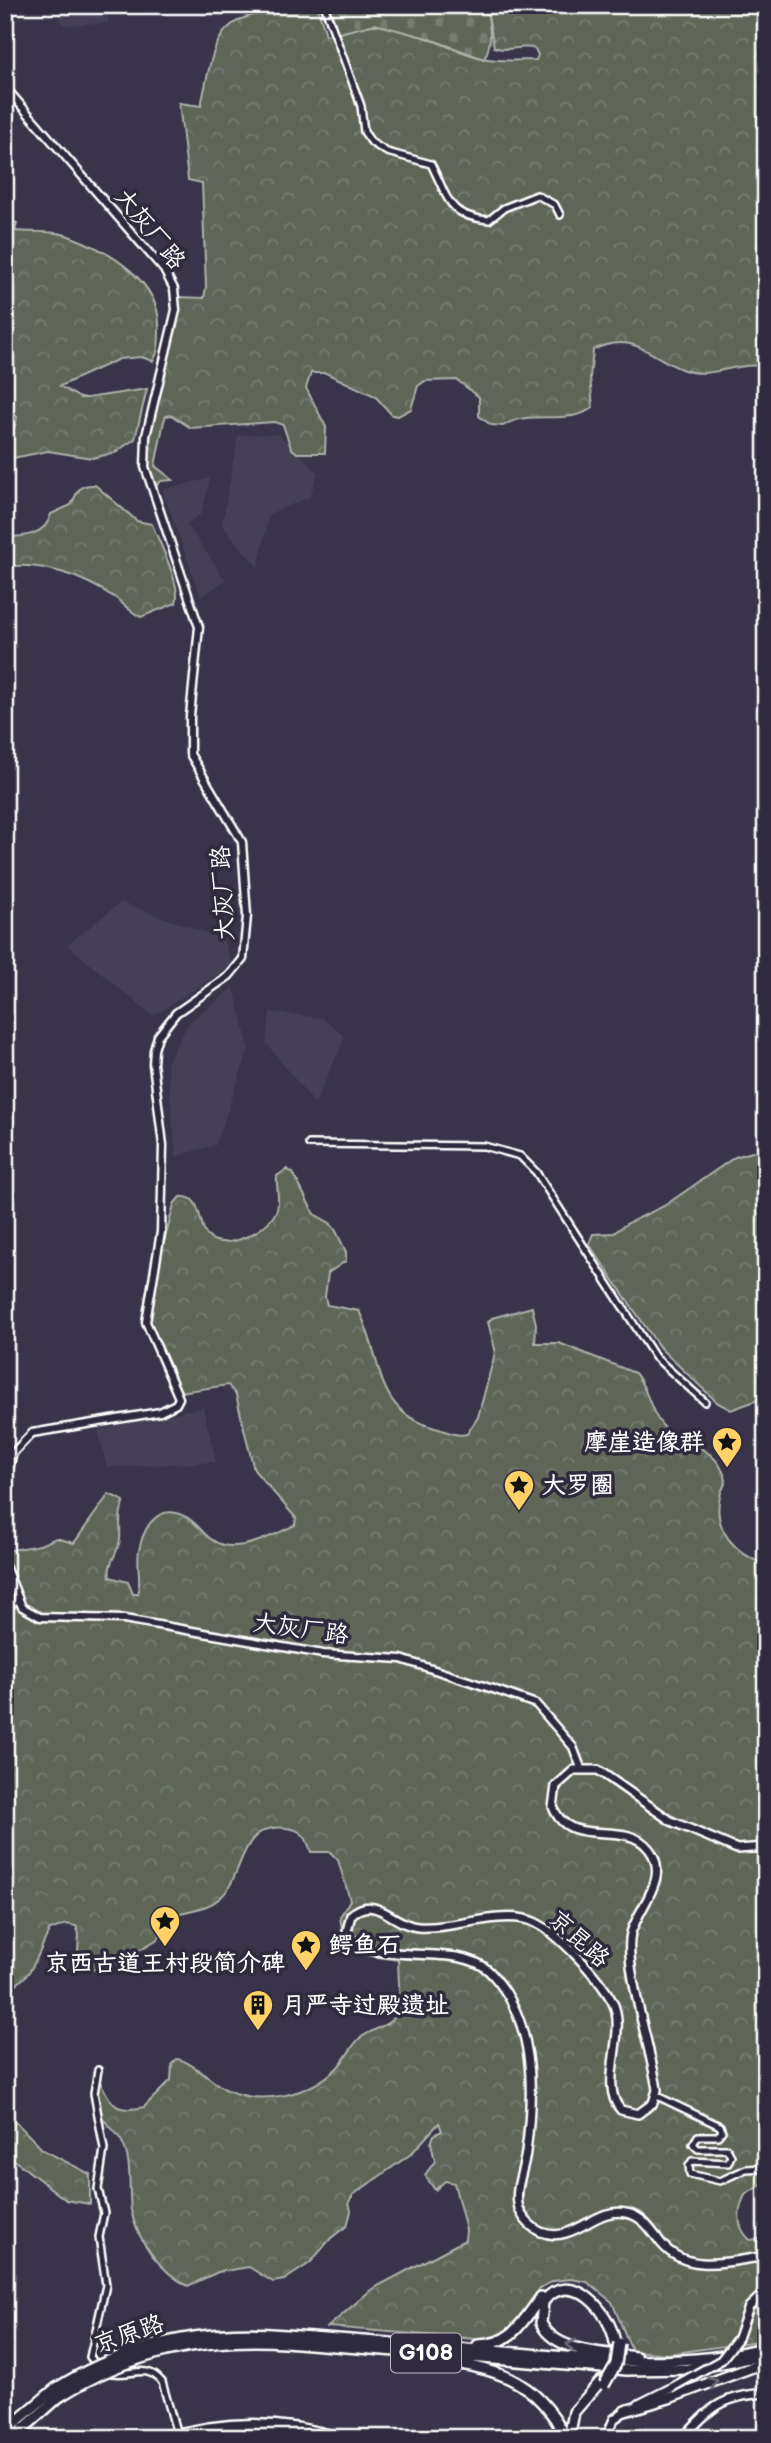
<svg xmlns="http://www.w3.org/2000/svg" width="771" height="2443" font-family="'Balsamiq Sans','LXGW WenKai TC',sans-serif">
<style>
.built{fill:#444057}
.forest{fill:url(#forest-crowns);stroke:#aeb2ac;stroke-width:2}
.cemetery{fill:url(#cemetery-stones);stroke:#aeb2ac;stroke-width:2}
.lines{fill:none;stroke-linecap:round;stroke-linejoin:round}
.minor-casing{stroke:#fff;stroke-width:10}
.tertiary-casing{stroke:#fff;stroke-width:11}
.secondary-casing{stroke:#fff;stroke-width:12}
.trunk-casing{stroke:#fff;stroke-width:14}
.minor{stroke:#2f2a3d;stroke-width:5}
.tertiary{stroke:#2f2a3d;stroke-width:6}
.secondary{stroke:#2f2a3d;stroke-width:7}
.trunk{stroke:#2f2a3d;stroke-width:9}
.secondary-bridge-casing{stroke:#fff;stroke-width:12;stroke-linecap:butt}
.trunk-bridge-casing{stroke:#fff;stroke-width:14;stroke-linecap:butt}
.secondary-bridge{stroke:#2f2a3d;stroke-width:7}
.trunk-bridge{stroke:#2f2a3d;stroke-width:9}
.oneway{stroke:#6d6a77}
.labels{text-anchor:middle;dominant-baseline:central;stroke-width:7;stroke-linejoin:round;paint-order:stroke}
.shield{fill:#2f2a3d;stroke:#c1bfc5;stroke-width:2}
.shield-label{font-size:23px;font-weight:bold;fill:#fff}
.street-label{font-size:24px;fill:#fff;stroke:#2f2a3d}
.poi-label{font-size:24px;font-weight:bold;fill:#fff;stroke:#2f2a3d;text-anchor:start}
</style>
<defs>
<pattern id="forest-crowns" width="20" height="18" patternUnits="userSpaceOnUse" patternTransform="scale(1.75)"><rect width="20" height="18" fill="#5e6659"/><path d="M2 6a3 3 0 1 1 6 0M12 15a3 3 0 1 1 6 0" fill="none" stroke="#767d72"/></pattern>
<pattern id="cemetery-stones" width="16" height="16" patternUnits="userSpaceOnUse" patternTransform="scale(1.75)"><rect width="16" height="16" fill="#5e6659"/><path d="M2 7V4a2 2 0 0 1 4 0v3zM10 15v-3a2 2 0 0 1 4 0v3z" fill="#767d72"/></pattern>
</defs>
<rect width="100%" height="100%" fill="#393449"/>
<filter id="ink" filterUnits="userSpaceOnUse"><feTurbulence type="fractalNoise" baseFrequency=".0143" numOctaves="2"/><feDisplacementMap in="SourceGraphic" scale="14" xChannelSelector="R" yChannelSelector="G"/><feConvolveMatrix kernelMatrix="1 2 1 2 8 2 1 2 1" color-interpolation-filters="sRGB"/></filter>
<g filter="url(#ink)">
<!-- built -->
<path class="built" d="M53,5H107L108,23L63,25Z
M278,434L318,472L310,497L269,514L258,568L222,525L238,435Z
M210,478L202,513L187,524L225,580L201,597L162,490Z
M121,902L223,939L232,965L153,1016L67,945Z
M234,987L249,1048L216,1145L176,1156L167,1062L189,1022Z
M270,1012L323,1018L345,1037L315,1104L266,1043Z
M203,1407L216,1462L107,1467L98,1430Z"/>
<!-- forest -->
<path class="forest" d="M299,5H317L326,35C345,34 357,25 373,25C410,24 446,50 482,58C499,62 519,60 536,60L538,55L535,49C521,44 508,53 494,47L486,5H766V283L757,292L760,304L766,308V367C740,360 711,380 684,370C649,357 634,330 593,350L590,377L593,407C570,427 530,408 503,426L491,425L479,416V397L457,380L425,381L418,386L411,409L398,416L392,415L375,396L326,373H311L306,388L326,427L325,453H297L291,448L283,425L274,422L191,428L171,415L166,416L164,421L155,466L173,480L161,481L155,487L146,466L147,439L172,343L178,297L204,298L206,287L202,183L188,180L179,103L201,106C216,35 215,12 298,10Z
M5,218L17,223L15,231C32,233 54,230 69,236C110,251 162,282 159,330C159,340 159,352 153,361L141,357L119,359L60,386L80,398H87L147,389L135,439L114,453L92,458L48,451L13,458L5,457C5,440 15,433 17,417L6,408L5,402Z
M95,485L137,521L152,524C159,542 182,586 176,603L141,617C130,612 123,603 114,597C83,577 42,561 5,567V537C25,537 46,535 51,514L71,505C78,492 77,484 95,485Z
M766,1148V1397L731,1410L718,1403L660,1348L589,1244L593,1234L614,1233L626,1224L664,1206L735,1157Z
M287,1169L293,1173L314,1214L330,1223L336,1231L346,1252V1261L328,1273L325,1297L327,1305L359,1311C384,1360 372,1411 435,1428C445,1430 456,1437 467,1434L478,1417L494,1357L495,1349L488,1322L492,1318L532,1307L536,1324L535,1343H559L635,1373C647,1387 649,1407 659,1421C679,1450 714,1438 726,1480C725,1486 721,1490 720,1496C712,1530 736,1554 766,1565V2182L745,2195C737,2211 736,2227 750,2240L766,2238V2340L668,2354L632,2351L612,2302L587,2282L571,2279L553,2281L540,2288L512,2329L487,2340L328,2327L372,2289L465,2240L466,2230L454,2183L445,2181L435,2190L425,2175L435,2161L431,2143L434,2135L442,2131L439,2123L411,2154L353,2195L349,2202L351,2211L347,2226L331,2238L310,2263L284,2280L273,2282L249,2267L218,2272L188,2286C161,2272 137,2241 131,2210C128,2188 133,2160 121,2140C109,2120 82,2110 93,2080H99C112,2103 113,2114 144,2107L171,2080L172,2064L177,2059C190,2060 212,2083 227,2090C263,2106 309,2095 337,2068C346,2059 351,2046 360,2038C374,2028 388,2027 400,2012L398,1960L365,1955L344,1941L340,1917L350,1900L338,1860L330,1852H311C307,1838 302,1829 286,1828C238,1822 244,1877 221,1897C208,1909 192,1910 175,1914L158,1939L111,1966L91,1970L77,1968L79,1934L76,1926L66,1924L50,1930C37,1952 34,1981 5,1989V1551L40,1545L56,1538L74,1543L109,1494L124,1501C118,1516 121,1525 120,1539C119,1553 107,1562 110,1577L128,1582L133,1594H138C142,1578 135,1562 140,1546C145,1524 160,1504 184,1516C200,1523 204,1540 223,1545C246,1550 274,1535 295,1525L296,1518L254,1470L236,1395L228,1385L181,1392L149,1320L153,1285L174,1204L180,1197C206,1194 195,1232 213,1240C233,1249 271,1228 277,1209C280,1198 276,1187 277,1176Z
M5,2119L17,2123L43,2150L90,2174V2204L66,2200L5,2153Z"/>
<!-- cemetery -->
<path class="cemetery" d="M327,5H486C489,23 494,42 484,59L427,38L375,24L335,34Z"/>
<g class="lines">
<!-- minor casing -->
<g class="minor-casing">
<path id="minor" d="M324,5L361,106L364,132L372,143L387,152L431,164C449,199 447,216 489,220L504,208L537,195L555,205L560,215
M309,1144L484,1146L520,1156L536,1172L655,1357L705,1402
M5,1609L19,1599
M98,2070L94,2093L104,2149L98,2189L104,2213L99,2237L106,2285L90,2357L99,2368
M657,2096L720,2126L722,2131L718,2136H698L693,2144L698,2149H727L731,2156L728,2163L692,2161L689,2166L690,2174L720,2181L746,2169L766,2168
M107,2372C129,2379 145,2361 162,2382L178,2438"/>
</g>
<!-- tertiary casing -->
<g class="tertiary-casing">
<path id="tertiary" d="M5,87L164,270L174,289L176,310L146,436L145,467L199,627L190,716V754L242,842L247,916L243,959L229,976L176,1013L158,1036L154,1050L153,1064L163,1145L161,1232L146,1322L179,1398L176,1404L160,1412L32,1433L13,1453L5,1482
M5,1566L22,1607L40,1617L124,1619L323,1654L401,1659L496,1690L536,1704L573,1747L581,1768"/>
</g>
<!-- secondary casing -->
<g class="secondary-casing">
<path id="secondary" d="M766,1847L737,1849L671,1821L598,1770H574L556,1786L553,1807C570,1851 624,1817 649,1849C671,1877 639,1906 631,1933C623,1965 652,2052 657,2090L653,2103L638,2114L621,2110C597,2085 629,2031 612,2001C599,1978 559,1933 534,1922C523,1917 510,1917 498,1918C472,1920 444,1929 418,1927C392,1925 376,1893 351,1915L347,1931C362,1971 457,1939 489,1971C536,2019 534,2091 526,2152C524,2169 515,2188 518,2204C520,2216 530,2227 541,2232C574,2245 595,2206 626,2213C643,2216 651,2230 661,2243C687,2275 731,2261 766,2256
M738,2338L749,2307L766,2291
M639,2404L671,2388
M161,2438C222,2419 282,2418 342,2438
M186,2438C228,2425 278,2426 320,2438
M606,2438L614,2419L628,2409
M683,2438C710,2407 723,2396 766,2393"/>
</g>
<!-- trunk casing -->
<g class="trunk-casing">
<path id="trunk" d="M286,2335C359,2340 432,2346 505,2352C592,2359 680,2370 766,2347
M285,2342L627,2370L688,2369L766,2355
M615,2343C611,2312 571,2267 543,2302L541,2323C555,2353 607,2353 636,2357
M478,2345C512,2345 523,2321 541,2297
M429,2359C492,2368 536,2376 566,2438
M625,2411L669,2398L766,2362
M5,2431L55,2389
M13,2438L59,2397
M569,2438L574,2412L600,2382"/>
</g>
<!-- minor -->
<use href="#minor" class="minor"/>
<!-- tertiary -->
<use href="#tertiary" class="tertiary"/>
<!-- secondary -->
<use href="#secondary" class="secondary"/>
<!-- trunk -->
<use href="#trunk" class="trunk"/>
<!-- secondary-bridge casing -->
<g class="secondary-bridge-casing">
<path id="secondary-bridge" d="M671,2388L721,2360L738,2338"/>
</g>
<!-- trunk-bridge casing -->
<g class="trunk-bridge-casing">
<path id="trunk-bridge" d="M604,2385L616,2364L619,2343
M55,2389C126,2344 202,2327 286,2335
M59,2397C130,2352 202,2337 285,2342"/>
</g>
<!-- secondary-bridge -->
<use href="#secondary-bridge" class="secondary-bridge"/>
<!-- trunk-bridge -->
<use href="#trunk-bridge" class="trunk-bridge"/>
</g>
<!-- one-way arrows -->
<defs><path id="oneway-chevron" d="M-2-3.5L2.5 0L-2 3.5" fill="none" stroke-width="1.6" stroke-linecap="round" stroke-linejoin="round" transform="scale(1.75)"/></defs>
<g class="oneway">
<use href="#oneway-chevron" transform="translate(571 2345) rotate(-165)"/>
<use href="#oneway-chevron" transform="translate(713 2382) rotate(-21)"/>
</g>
</g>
<!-- icons -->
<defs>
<g id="sight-pin" transform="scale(1.575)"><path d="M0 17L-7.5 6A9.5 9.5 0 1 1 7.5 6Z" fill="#ffd166" stroke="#2f2a3d"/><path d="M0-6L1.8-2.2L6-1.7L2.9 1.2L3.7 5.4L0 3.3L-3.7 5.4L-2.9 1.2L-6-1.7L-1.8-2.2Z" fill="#111"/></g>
<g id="building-pin" transform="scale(1.575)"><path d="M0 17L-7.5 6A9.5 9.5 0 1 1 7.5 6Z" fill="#ffd166" stroke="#2f2a3d"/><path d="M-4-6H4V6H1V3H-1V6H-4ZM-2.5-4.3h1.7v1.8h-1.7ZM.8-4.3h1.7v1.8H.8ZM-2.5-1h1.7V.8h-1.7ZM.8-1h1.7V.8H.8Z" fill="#111"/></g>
</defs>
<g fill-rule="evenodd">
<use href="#sight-pin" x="727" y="1442"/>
<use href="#sight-pin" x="519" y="1485"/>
<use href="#sight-pin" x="165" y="1921"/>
<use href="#sight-pin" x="306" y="1945"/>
<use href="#building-pin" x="258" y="2005"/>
</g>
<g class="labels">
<!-- shield labels -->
<rect class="shield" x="391" y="2333.5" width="70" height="39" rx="5"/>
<g class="shield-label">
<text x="426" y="2353">G108</text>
</g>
<!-- street labels -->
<g class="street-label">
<text transform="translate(150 229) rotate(51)">大灰厂路</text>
<text transform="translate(223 893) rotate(-93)">大灰厂路</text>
<text transform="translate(301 1629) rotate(8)">大灰厂路</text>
<text transform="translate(579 1939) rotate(42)">京昆路</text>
<text transform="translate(129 2334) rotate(-19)">京原路</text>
</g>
<!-- poi labels -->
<g class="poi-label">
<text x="704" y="1442" text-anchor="end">摩崖造像群</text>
<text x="542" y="1485">大罗圈</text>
<text x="329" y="1945">鳄鱼石</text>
<text x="165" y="1963" text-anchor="middle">京西古道王村段简介碑</text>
<text x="281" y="2005">月严寺过殿遗址</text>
</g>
</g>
<!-- margin -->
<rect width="771" height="2443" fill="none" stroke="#2f2a3d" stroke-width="28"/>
<rect x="14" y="14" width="743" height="2415" fill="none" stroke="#fff" stroke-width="2.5" filter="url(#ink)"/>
</svg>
